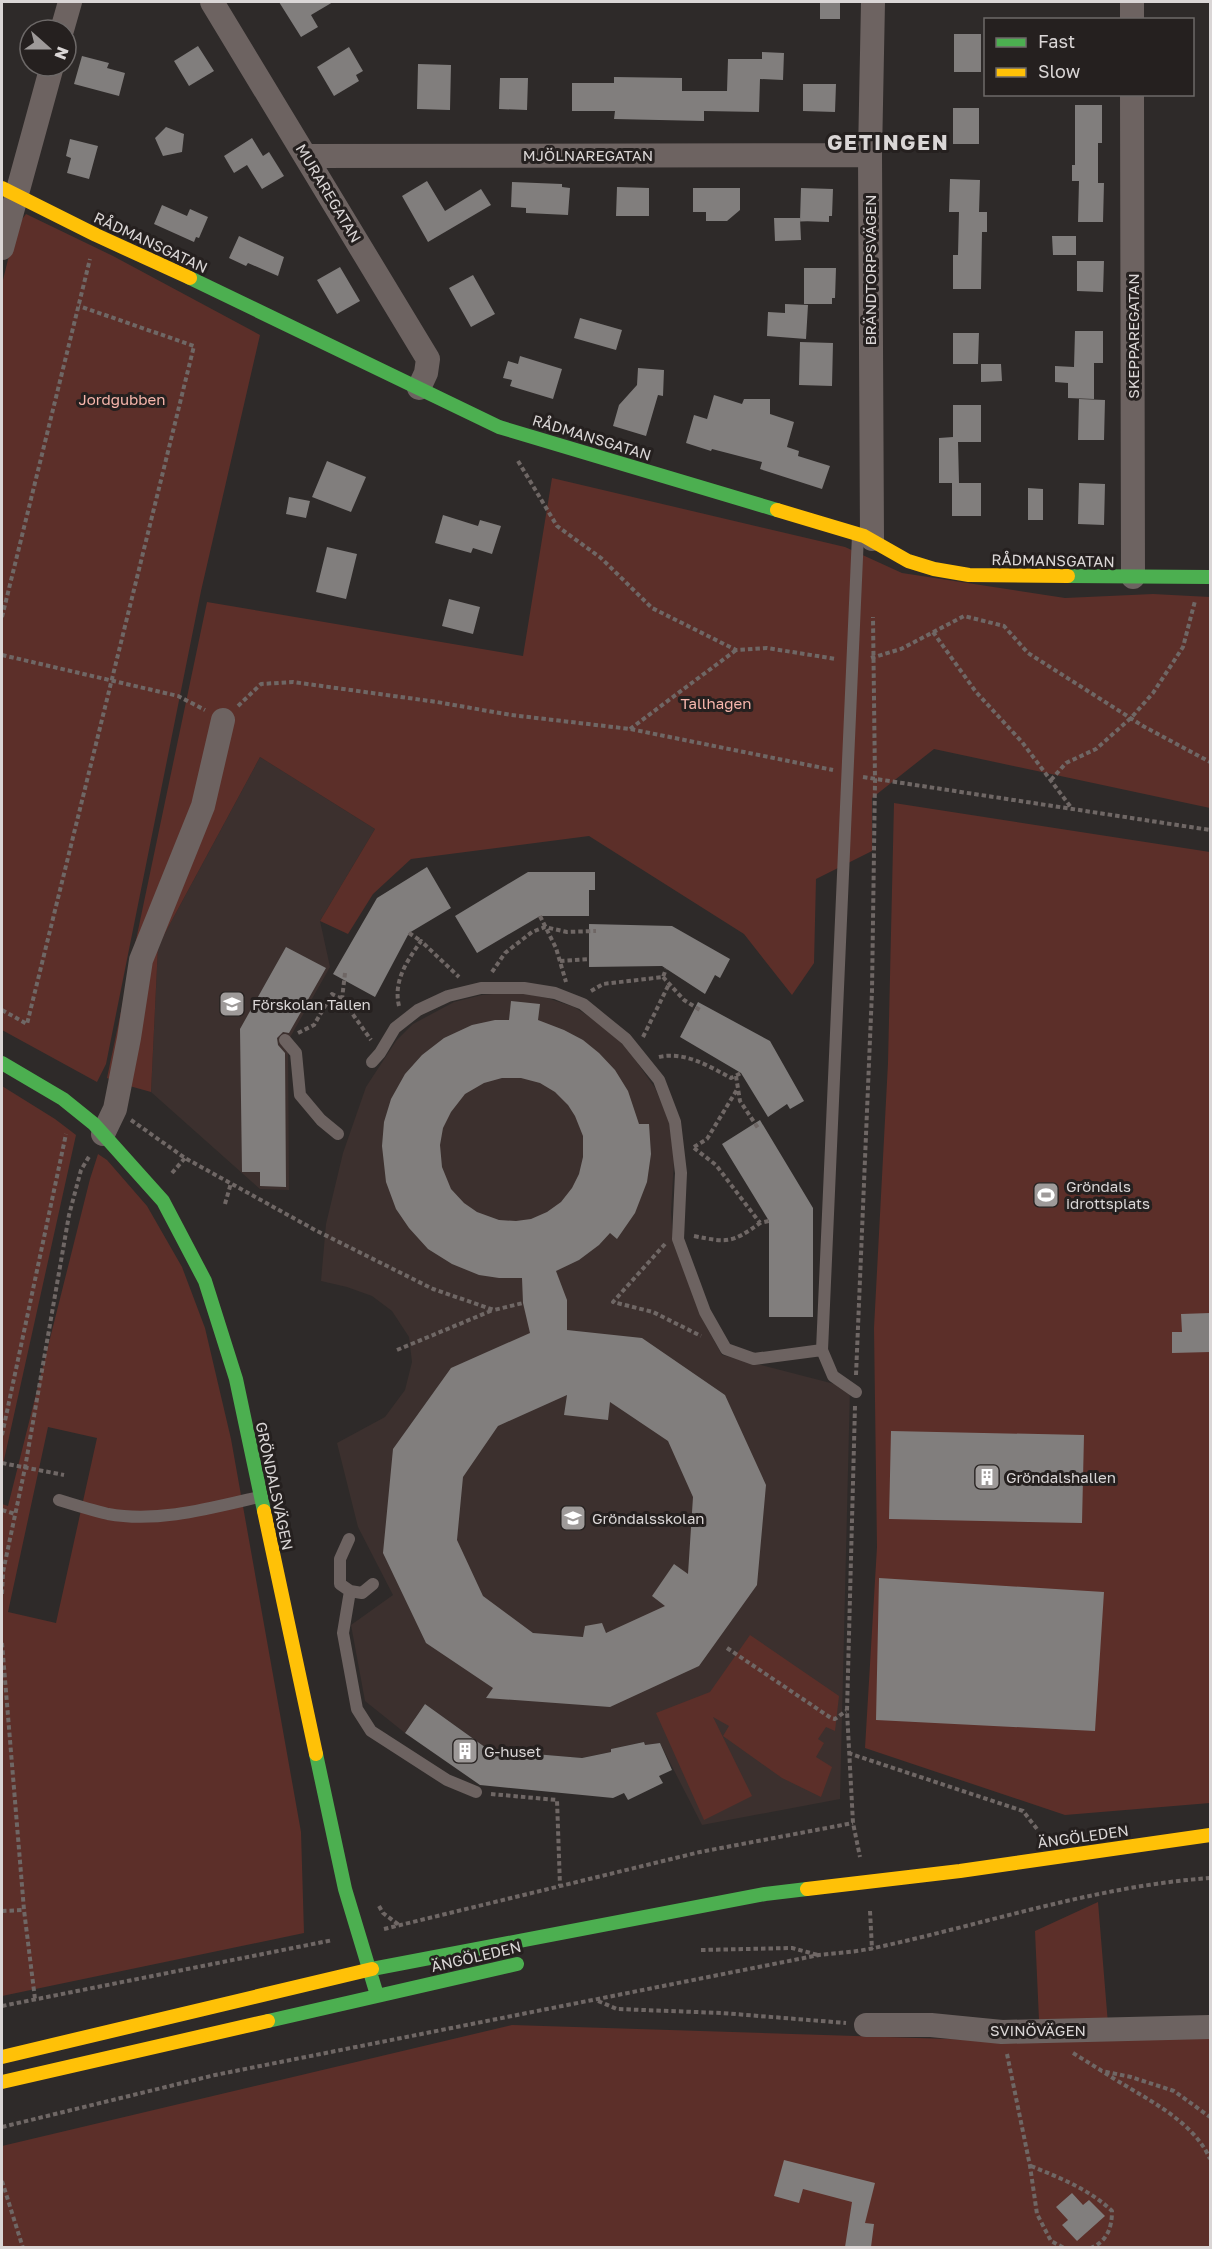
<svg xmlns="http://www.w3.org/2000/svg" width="1212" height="2249" font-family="'Golos Text',sans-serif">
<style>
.built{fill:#3c302e}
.green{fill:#5c2f29;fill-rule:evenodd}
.building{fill:#817e7d;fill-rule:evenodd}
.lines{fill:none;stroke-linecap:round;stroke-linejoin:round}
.path{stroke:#6f6765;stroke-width:4;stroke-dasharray:4.5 3;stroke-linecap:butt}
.lane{stroke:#6d6361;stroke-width:12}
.street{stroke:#6d6361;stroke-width:24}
.fast{stroke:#4caf50;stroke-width:14}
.slow{stroke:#ffc107;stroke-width:14}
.labels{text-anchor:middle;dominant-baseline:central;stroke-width:6;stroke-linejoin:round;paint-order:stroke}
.street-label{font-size:15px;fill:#dad6d6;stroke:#25201f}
.park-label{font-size:15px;fill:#f7b6ac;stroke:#25201f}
.poi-label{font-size:15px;fill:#dad6d6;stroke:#25201f;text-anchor:start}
.district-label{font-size:21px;font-weight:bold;letter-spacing:1.5px;fill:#dad6d6;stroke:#25201f}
</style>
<rect width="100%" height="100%" fill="#2e2a29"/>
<!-- built -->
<path class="built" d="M260,757L375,829L320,921L330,967L288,1041L289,1190L260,1189L151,1092L158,946Z
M517,992L547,998L574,1007L606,1027L629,1051L655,1088L669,1120L674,1160L671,1212L673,1243L705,1324L722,1355L850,1388L840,1799L702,1825L660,1743L645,1745L644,1742L611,1749V1752L581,1758L489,1750L425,1704L405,1733L365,1701L351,1625L393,1595L358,1527L337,1443L385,1417L405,1390L412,1362L409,1337L392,1311L372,1296L347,1287L321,1281L326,1224L343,1153L366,1087L396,1041L413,1024L454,1002L482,995Z"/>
<!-- green -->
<path class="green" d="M26,214L113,256L260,335L201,591L106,1064L97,1082L2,1030V284L16,227Z
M552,478L845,547L902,573L1065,598L1153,594L1210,597V808L934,749L872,798V851L816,879L814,963L792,995L744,934L589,836L411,859L373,894L348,934L320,921L375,829L260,757L158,946L151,1092L126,1085L107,1078L207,602L523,656Z
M894,803L1210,852V1803L1065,1815L865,1748L877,1547L874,1328L888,1063Z
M2,1086L55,1119L76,1135L2,1469Z
M98,1154L107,1160L147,1206L182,1267L205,1328L231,1439L301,1832L304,1933L2,1996V1504L8,1506L90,1179ZM48,1427L97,1438L56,1623L8,1612Z
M750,1635L839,1696L835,1731L826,1727L818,1739L824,1743L816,1757L832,1767L821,1797L782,1778L723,1736L729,1726L713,1717L752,1796L704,1820L656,1713L710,1692Z
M1098,1902L1108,2024L1210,2023V2247H2V2146L512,2025L1040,2042L1035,1931Z"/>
<!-- building -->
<path class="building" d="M279,2H333L311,15L318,27L301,37Z
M820,2H840V19H820Z
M954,34H981V72H954Z
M198,46L214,71L189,86L174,61Z
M349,47L363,71L356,75L359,81L334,96L317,67Z
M762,52L784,53L783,80L760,79L759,112L704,111V121L614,119L615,111H572V83H614V77L682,78V91H727L728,59H762Z
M82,56L109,63L107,68L125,73L119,96L74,84Z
M418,64L451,65L450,110L417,109Z
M500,78H528L527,110L499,109Z
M803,84H836L835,112L803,111Z
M1075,105H1102V143H1098V183H1104L1103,222H1078L1079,181H1072V165H1075Z
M953,108H979V144H953Z
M166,127L184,134L182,152L163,156L155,138Z
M252,138L263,156L269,152L284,176L262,189L247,165L234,173L224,156Z
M70,139L98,146L89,179L67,173L71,158L66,156Z
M950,179L980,180L979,212H987V232H982L981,289H953V255H958L959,212H949Z
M427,181L445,211L481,189L491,205L428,242L402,196Z
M512,182L562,184V187L570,188L568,215L526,213V208L511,207Z
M617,187L649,188V216H616Z
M693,188H740V210L727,221H706V212H693Z
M801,188L833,189L832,216H829V222L800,221Z
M162,205L187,216L190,209L208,217L199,238L196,237L194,242L154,224Z
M774,218H800L801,240L775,241Z
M239,236L284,257L278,276L248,263L246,266L229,258Z
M1052,236H1076V255H1053Z
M1077,261H1104L1103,292L1077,291Z
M340,267L360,301L337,314L317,280Z
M804,268H836L835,298H832V304H804Z
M473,275L495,314L471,327L449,288Z
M785,304L808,305L806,339L767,336L768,312L785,313Z
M580,318L622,330L616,350L574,338Z
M1075,331H1103V363H1094V399L1068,398V383L1055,382V366L1074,367Z
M953,333H979L978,364H953Z
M800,342L833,343L832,386L799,385Z
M520,356L562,369L553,399L510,386L512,380L503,378L508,361L518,364Z
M981,364H1001L1002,381L981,382Z
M638,368L664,370L663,396L658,395L646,436L613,426L619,405L637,385Z
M714,395L742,404L744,399H770V414L794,422L787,447L799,451L798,456L830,466L822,489L760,469L762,462L712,449L711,451L686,443L694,415L707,419Z
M1079,399L1105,400L1104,440H1078Z
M953,405H981V442H958L959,483H981V516H952V483H939V438L953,437Z
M327,461L366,477L351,512L312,497Z
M1079,483L1105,484L1104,525L1078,524Z
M1028,488L1043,489V520H1028Z
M289,497L310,501L306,518L286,514Z
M443,515L478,526L480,520L501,526L492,554L473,548L471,553L435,543Z
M327,547L357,554L346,599L316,592Z
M449,599L480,607L473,634L442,626Z
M427,867L451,908L409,933L375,997L333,974L377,898Z
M528,872H595V890H589V916H540L477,953L455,916Z
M589,924L672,926L730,959L720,978L715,975L705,994L662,966L589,967Z
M286,947L326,968L289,1033L283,1032L277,1038L278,1045L285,1053L286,1187L260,1186V1172H242L240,1029Z
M511,1001L540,1004L538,1020L564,1030L583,1040L599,1053L615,1070L628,1091L639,1124H649L651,1154L647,1182L635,1213L617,1239L610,1233L599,1245L579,1260L556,1271L567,1300V1330L642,1338L725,1395L766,1485L757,1585L699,1666L610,1707L486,1698L493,1688L426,1643L383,1553L393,1449L451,1368L530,1333L523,1303L522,1278H499L479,1275L452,1264L428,1249L409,1228L396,1209L386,1182L382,1146L384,1122L391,1099L405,1074L422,1055L444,1038L472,1025L495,1020H509ZM502,1078H521L540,1083L555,1092L568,1105L575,1116L583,1136V1157L579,1174L572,1188L561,1202L547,1212L531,1219L516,1221L499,1220L477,1212L464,1203L451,1189L442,1167L440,1145L443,1128L451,1112L465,1094L484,1083ZM567,1395L564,1415L608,1420L610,1402L668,1441L693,1497L688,1574L674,1564L652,1596L665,1606L606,1633L602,1623L585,1626L583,1637L533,1633L483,1596L457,1540L463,1477L498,1426Z
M698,1002L770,1041L804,1101L790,1109L787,1104L768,1117L741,1073L680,1037Z
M760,1120L813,1208V1317H769V1221L722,1144Z
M1210,1313V1352L1172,1353V1332H1182L1181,1314Z
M891,1431L1084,1435L1082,1523L889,1519Z
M879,1578L1104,1592L1095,1731L876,1720Z
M425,1704L489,1750L582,1758L611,1752V1749L644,1742L645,1745L660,1743L672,1770L659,1776L663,1783L628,1800L624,1793L613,1798L480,1785L405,1733Z
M784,2160L875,2183L865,2223L874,2224L871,2247H845L852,2202L803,2189L799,2203L774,2196Z
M1072,2193L1083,2205L1089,2200L1105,2216L1077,2241L1062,2225L1068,2220L1056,2207Z"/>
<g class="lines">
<!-- path -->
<path class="path" d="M518,461L557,526L601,558L652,608L736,650L767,648L836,659
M2,617L90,259
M933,632L976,692L1022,742L1073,810
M2,655L178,696L205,710
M871,658L901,649L964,616L1004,626L1028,653L1143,726L1210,762
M238,706L261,684L293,682L437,702L511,715L630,729L833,770
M630,729L736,650
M863,777L1210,830
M1051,780L1066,763L1096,749L1131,718L1153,693L1183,647L1195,601
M540,916L556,948L566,982
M409,933L421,941
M560,961L589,959
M492,972L505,953L532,932L545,927L567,932L596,931
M345,973L342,999L371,1040
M663,977L684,1000L700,1010
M591,991L603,984L663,977L666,969
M399,1006C393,981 407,961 421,941L459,977
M2,1010L27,1024L194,346L79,306
M298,1033L314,1025L332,994L342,999
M643,1037L669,984
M659,1057C684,1051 709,1066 731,1078L741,1073
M736,1076L740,1101L758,1128
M131,1120L185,1158L315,1230L433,1289L494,1310L523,1303
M694,1147L707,1139L738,1088
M694,1148L716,1165L760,1223L769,1221
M172,1173L185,1158
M225,1204L231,1183
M694,1236C728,1243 732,1243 760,1223
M665,1244L613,1302L653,1312L701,1336
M397,1350L493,1310
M856,1375L872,991L875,780L873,617
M855,1406L847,1711L853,1823L860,1857
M2,1435L66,1134
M2,1463L64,1475
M2,1510L15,1514
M2,1594L3,1572L25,1468L69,1215L81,1170L90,1155
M2,1643L24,1910L35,1999
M727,1648L831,1718L835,1719L846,1711
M848,1753L1023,1811L1037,1829
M491,1794L557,1800L560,1886
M379,1906L383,1913L399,1925
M2,1911L24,1910
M870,1911L872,1949
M384,1929L700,1852L853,1823
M701,1950L792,1948L818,1955
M598,2001L617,2009L722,2013L846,2023
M2,2006L333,1940
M1073,2053L1102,2071L1131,2077L1174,2091L1210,2117
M1007,2054L1030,2166L1037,2214L1051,2241L1064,2248
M1105,2073C1140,2096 1193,2119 1210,2159
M2,2127L215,2075L819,1955C837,1953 856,1952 874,1948C986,1924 1096,1886 1210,1878
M1031,2166C1060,2178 1089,2189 1112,2211C1112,2228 1107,2241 1091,2248
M2,2181L23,2248"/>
<!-- lane -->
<path class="lane" d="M285,1040L296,1053L300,1095L321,1120L338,1134
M372,1062L380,1053L395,1028L418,1010L448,996L481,988H524L555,993L583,1004L626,1039L659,1080L675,1122L681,1173L678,1239L705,1312L726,1349L754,1359L822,1350
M856,1392L833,1376L822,1350L858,535
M59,1500C75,1505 91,1510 108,1514C158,1523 211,1508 259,1497
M349,1539L340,1559V1584L350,1591L362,1593L373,1584
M350,1591L343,1633L357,1709L371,1731L447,1780L476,1792"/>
<!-- street -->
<path class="street" d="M212,2L428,359L426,373L419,388
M1132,2V20
M62,30L70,2
M1132,94L1133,577
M307,156L870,155
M2,248L52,66
M872,539L870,155L873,2
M103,1134L115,1109L129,1038L141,960L203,806L223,720
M866,2025H931L1002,2032L1210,2027"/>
<!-- fast -->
<path class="fast" d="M190,278L499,427L777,510
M1068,576L1210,577
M2,1063L63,1099L94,1124L163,1201L205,1281L236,1379L264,1511
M316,1754L345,1889L377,1995
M372,1969L765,1894L807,1889
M268,2021L517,1964"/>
<!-- slow -->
<path class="slow" d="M2,188L96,235L190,278
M777,510L864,536L908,561L934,569L969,575L1068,576
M264,1511L316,1754
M807,1889L960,1871L1210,1835
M2,2057L372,1969
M2,2082L268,2021"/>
</g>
<!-- icons -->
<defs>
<g id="school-square" transform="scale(1.35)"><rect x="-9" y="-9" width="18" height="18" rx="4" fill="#9e9a99" stroke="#25201f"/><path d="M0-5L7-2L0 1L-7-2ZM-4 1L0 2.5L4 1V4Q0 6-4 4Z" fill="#fff"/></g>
<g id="stadium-square" transform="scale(1.35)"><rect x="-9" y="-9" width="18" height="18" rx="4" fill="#9e9a99" stroke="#25201f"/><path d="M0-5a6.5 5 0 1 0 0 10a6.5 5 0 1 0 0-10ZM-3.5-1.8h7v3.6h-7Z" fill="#fff"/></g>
<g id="building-square" transform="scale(1.35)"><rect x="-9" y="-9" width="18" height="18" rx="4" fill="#9e9a99" stroke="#25201f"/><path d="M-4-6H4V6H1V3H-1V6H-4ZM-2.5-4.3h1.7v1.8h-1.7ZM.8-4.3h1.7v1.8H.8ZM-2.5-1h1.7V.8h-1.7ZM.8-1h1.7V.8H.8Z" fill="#fff"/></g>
</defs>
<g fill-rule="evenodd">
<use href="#school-square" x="232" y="1004"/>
<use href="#stadium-square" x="1046" y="1195"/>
<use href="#building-square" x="987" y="1477"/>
<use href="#school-square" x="573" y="1518"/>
<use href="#building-square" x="465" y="1751"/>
</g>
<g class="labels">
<!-- street labels -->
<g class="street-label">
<text x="588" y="155">MJÖLNAREGATAN</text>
<text transform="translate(329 193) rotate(59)">MURAREGATAN</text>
<text transform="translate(151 242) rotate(25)">RÅDMANSGATAN</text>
<text transform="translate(870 270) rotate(-90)">BRÄNDTORPSVÄGEN</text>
<text transform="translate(1133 336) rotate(-90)">SKEPPAREGATAN</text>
<text transform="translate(592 437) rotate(17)">RÅDMANSGATAN</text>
<text transform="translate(1053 560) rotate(1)">RÅDMANSGATAN</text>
<text transform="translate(275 1486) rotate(78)">GRÖNDALSVÄGEN</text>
<text transform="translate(1083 1836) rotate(-8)">ÄNGÖLEDEN</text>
<text transform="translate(476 1956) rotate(-13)">ÄNGÖLEDEN</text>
<text x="1038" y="2030">SVINÖVÄGEN</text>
</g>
<!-- park labels -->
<g class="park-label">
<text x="122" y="399">Jordgubben</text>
<text x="716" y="703">Tallhagen</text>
</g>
<!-- poi labels -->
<g class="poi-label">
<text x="252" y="1004">Förskolan Tallen</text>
<text x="1066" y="1186">Gröndals<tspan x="1066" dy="17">idrottsplats</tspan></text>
<text x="1006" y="1477">Gröndalshallen</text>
<text x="592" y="1518">Gröndalsskolan</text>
<text x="484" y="1751">G-huset</text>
</g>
<!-- district labels -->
<g class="district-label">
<text x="888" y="142">GETINGEN</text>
</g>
</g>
<!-- border -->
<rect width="1212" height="2249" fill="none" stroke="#dad6d6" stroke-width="6"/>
<!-- legend -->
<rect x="984" y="18" width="210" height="78" fill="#25201f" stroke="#6d6968" stroke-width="1.5"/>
<rect x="996" y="38" width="30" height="9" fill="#4caf50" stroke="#6d6968" stroke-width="1.5"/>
<text x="1038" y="48" font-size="18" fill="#dad6d6">Fast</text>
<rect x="996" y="68" width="30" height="9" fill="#ffc107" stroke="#6d6968" stroke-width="1.5"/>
<text x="1038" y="78" font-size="18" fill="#dad6d6">Slow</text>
<!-- north arrow -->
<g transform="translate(48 48) rotate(111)"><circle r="28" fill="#25201f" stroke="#6d6968" stroke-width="1.5"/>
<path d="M0-4.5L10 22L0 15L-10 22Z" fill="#9e9a99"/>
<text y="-9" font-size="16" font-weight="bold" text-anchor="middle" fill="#dad6d6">N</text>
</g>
</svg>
